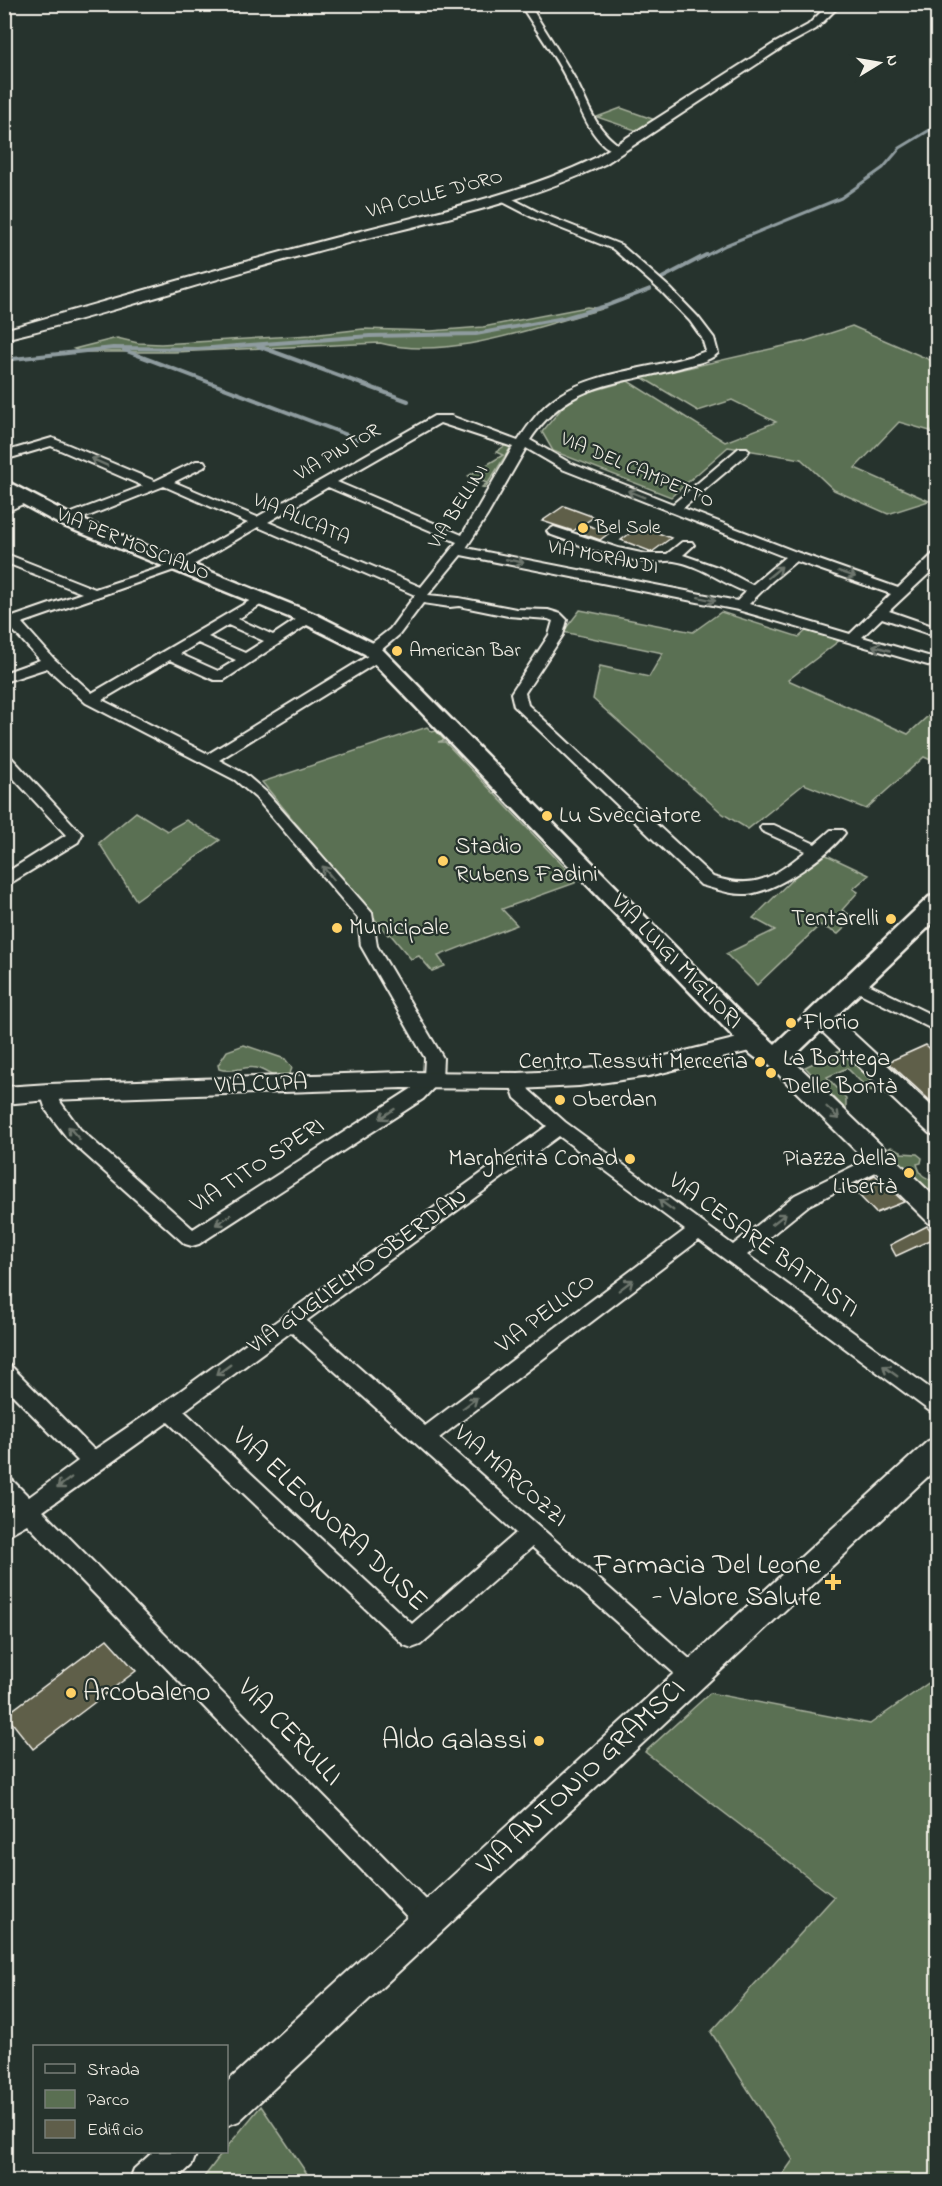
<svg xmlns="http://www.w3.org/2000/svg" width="942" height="2186" font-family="'Indie Flower',sans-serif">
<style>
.green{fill:#5a6f52;stroke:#a7b09d;stroke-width:1.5}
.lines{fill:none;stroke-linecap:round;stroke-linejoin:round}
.stream-far1{stroke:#8f9c9f;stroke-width:3}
.stream{stroke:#8f9c9f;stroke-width:4}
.building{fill:#5f5e4a;stroke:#f4f1e8;stroke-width:1.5}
.minor-casing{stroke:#f4f1e8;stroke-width:4}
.tertiary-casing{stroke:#f4f1e8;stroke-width:4}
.secondary-casing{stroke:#f4f1e8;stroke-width:5}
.minor{fill:#26332d;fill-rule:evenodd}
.tertiary{fill:#26332d;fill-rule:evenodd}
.secondary{fill:#26332d;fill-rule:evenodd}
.oneway{stroke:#6e766e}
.poi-dot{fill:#ffd166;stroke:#26332d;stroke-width:2}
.labels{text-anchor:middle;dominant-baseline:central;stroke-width:4.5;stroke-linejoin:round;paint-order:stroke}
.far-street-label{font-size:20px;fill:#f4f1e8;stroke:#26332d}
.far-poi-label{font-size:20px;fill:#f4f1e8;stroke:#26332d;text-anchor:start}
.poi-label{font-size:24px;fill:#f4f1e8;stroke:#26332d;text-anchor:start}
.street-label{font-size:24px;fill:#f4f1e8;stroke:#26332d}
.near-street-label{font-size:28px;fill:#f4f1e8;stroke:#26332d}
.near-poi-label{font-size:28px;fill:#f4f1e8;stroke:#26332d;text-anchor:end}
</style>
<rect width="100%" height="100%" fill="#26332d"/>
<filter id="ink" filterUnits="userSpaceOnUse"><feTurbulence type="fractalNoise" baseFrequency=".0167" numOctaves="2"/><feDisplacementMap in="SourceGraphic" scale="12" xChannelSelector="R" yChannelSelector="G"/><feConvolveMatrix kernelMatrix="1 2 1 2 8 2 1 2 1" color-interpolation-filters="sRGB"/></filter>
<g filter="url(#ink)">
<!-- green -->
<path class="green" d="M621,108L658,121L641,132L597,117Z
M587,307L602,309C534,327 449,361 380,343L174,352H82L74,349L117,338L138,343L161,344L311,335L363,329L431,331L483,327Z
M852,326L937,363V433L899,422L855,468L929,501L888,514L834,490L801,459L728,447L671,497L553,451L542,432L571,397L628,381L725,442L776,422L732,400L698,411L643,378L806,341Z
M506,445L511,447L485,488L482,487L487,483L468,476L503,455L496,452Z
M580,610L693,632L721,612L799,637L807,630L840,640L788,680L908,734L937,708V763L924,757L866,809L804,784L748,829L723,814L593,699L600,666L649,677L663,653L563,632Z
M427,727L432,732L436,731L444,740L438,742H445L576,879L575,883L502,909L517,925L438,956L445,966L432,971L419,956L411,959L390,934L388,935L262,782Z
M136,812L167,831L186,820L220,840L136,900L99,843Z
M820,852L869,875L853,889L858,892L842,910L855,918L838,934L820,925L757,985L726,954L775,930L753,918Z
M244,1045L285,1059L292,1068L290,1073C275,1084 270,1071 256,1068C244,1065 233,1074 219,1069L218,1065L227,1051Z
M842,1050L887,1093L869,1090L847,1068L827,1077L846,1098V1110L805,1067Z
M891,1147L901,1151V1153L917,1154L922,1158L921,1163L917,1164C923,1183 926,1173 937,1185V1190L931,1193L886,1150Z
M937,1677V2181H778L793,2160L711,2032L834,1897L645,1752L710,1693L870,1724Z
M261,2106L312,2181H201L223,2152H226L227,2147Z"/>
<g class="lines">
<!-- stream-far1 -->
<path class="stream-far1" d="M703,257L726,245L841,198L883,168L900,148L938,125"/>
<!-- stream -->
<path class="stream" d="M662,278L706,255
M258,346L408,401
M124,350L358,439
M4,360L113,348L198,349L370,336L476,334L564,318L606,306L650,289"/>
</g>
<!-- building -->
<path class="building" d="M564,506L594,517L573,531L542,521Z
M587,525L609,533L600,540L578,532Z
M640,526L671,538L652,552L621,540Z
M926,1045L938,1056V1108L888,1062Z
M875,1175L904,1202L876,1213L851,1187Z
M927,1226L937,1237L896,1256L890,1245Z
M107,1639L136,1671L33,1749L6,1715Z"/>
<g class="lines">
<!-- minor casing -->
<g class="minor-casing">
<path id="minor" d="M520,4H529C544,29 561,54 575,79C591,108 592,126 621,147V151C594,154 577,99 567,80C554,54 536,30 520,4Z
M499,196H507L540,213L621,245L670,288L698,317L714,338L718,353C709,362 692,364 679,368C618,385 569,381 530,440L570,463L673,504L739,448H747L749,451L747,454L683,508L799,553L898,588L933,554L938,553V565L889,611L938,628V637L882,618L862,637L938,659V668L738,610L461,555L428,595L459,598L516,609L548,610L561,614L567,620L563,635L525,693L528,705L713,877C756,890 772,878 806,851L762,831L760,828L762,825H774L815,844L831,830H843L845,833C828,856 776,892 747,894C732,895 716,889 701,885L514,706L511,693L549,635L553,621L548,619L508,616L459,606L450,607L423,603L399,635L380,651L386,655L384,658L219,760L245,774L266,792L372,913L377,946L443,1058L442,1079L423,1099L199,1244L192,1246L185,1244L68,1139L46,1110L40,1092L43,1088L49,1086L55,1088L61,1103L80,1129L193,1229L411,1089L424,1077L425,1058L361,946L358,918L256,798L235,780L86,703L47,668L4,682V673L40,660L10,627L4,629V620L82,593L4,562V553L95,589L181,561L248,523L164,486L71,523H61L60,520L61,517L143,486L51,446L4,460V452L52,438L155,481L196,461H204L206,464L204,467L174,482L257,517L434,416H451L518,441C529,424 541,407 558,396C599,369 660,369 706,351L702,338L690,321L662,292L613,249L532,217L499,200ZM440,423L513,447L462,535L337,482ZM526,448L562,469L785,557L752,585L720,568L683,555L694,545L692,542H682L667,554H646L618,548L554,527L547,531L549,534C581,545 613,558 647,562C656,563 666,560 674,561C700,565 722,583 746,592L737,601L466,548L487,516ZM328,487L457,542L421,587L268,522ZM258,527L415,595L390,629L367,647L365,650L371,654L208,754L102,700L170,660L214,680H224L313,621L315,618L313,615H303L273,635L238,619L270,599L268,596H258L92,693L54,659L22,623L180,568H188ZM796,561L891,594L850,634L749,604L772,581ZM228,625L264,641L245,653L208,637ZM198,643L236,660L218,671L180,654Z
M24,494L30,498L29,501L4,513V504Z
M4,754L9,755L82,834L78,842L4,887V874L66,835L4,768Z
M856,978L938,1018V1032L850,988L847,984L850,980Z
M518,1075L524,1077L529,1090L565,1122L733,1245L795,1195L874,1156L881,1154L888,1156L890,1161L888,1166L809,1205L747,1255L938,1394V1414L931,1412L699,1240L439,1438L701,1669L705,1676L701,1683L693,1687L685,1683L532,1547L420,1645L412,1648L404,1645L168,1422L43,1511L437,1911L441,1920L437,1929L428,1933L419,1929L27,1524L4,1537V1515L13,1509L4,1501V1477L12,1480L29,1497L78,1461L4,1386V1364L11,1366L94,1450L162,1404L547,1126L515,1098L509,1081L512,1077ZM559,1136L685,1230L425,1426L306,1321ZM291,1332L516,1533L412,1624L184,1411Z"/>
</g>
<!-- tertiary casing -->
<g class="tertiary-casing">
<path id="tertiary" d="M829,4H841L816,29L783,47L605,164C513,208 412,225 314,252C211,279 109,314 4,339V330C114,299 224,267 334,238C423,214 512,198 595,158L775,43L808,25Z
M821,1009L829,1011L938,1112V1136L929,1133L813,1023L809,1017L813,1011Z
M754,1034L762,1036L766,1042L762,1048L649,1076L579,1086L518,1089L402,1088L49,1100L4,1104V1087L49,1084L402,1072L518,1073L579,1070L649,1060Z
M776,1050L784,1052L938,1200V1225L929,1223L768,1064L764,1058L768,1052Z
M938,1437V1467L239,2121L226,2126V2083L928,1441Z
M153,2152H197L192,2165L174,2182H129L134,2169Z"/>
</g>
<!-- secondary casing -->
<g class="secondary-casing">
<path id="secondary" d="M4,480L73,516L315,614L379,646L741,1014L775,1044L929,897L938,895V918L785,1065C761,1072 739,1042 723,1026L365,654L301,622L59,524L4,494Z"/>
</g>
<!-- minor -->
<use href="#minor" class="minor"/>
<!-- tertiary -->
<use href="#tertiary" class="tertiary"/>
<!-- secondary -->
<use href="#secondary" class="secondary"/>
</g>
<!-- one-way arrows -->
<defs><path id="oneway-shaft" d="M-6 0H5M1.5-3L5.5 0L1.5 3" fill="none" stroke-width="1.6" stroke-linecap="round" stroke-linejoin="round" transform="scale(1.5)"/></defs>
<g class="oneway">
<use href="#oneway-shaft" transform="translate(99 462) rotate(-156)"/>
<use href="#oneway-shaft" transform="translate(636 494) rotate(-158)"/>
<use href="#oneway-shaft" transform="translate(515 561) rotate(11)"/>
<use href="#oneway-shaft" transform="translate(775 572) rotate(-40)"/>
<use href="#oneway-shaft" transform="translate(847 574) rotate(19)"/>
<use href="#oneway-shaft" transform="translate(707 599) rotate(12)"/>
<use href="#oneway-shaft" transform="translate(881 648) rotate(-164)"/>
<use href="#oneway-shaft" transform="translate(328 873) rotate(-130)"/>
<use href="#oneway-shaft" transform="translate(833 1113) rotate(44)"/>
<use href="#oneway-shaft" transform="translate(387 1114) rotate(147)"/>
<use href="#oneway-shaft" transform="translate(74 1133) rotate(-132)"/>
<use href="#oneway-shaft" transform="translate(666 1205) rotate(-144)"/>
<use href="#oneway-shaft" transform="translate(779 1219) rotate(-38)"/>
<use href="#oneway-shaft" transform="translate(223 1220) rotate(147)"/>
<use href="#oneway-shaft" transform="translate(626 1285) rotate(-37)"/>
<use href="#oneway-shaft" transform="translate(223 1370) rotate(144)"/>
<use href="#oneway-shaft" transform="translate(890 1371) rotate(-144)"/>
<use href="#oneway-shaft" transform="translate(470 1403) rotate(-37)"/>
<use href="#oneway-shaft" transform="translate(64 1483) rotate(143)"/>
</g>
</g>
<!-- markers -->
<g class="poi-dot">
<circle cx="583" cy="528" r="6"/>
<circle cx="397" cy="651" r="6"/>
<circle cx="547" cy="816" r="6"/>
<circle cx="443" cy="861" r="6"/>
<circle cx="891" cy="919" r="6"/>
<circle cx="337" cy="928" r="6"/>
<circle cx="791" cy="1023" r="6"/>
<circle cx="760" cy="1062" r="6"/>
<circle cx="771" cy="1073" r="6"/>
<circle cx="560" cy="1100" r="6"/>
<circle cx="630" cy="1159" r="6"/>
<circle cx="909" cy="1173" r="6"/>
<path d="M830 1573h6v6h6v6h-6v6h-6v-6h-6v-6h6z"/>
<circle cx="71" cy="1693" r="6"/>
<circle cx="539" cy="1741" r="6"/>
</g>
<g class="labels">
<!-- far-street labels -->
<g class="far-street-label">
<text transform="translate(435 195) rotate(-15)">VIA COLLE D'ORO</text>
<text transform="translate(338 453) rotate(-30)">VIA PINTOR</text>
<text transform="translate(637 471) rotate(23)">VIA DEL CAMPETTO</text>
<text transform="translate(459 507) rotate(-58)">VIA BELLINI</text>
<text transform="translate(301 520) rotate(23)">VIA ALICATA</text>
<text transform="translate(133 545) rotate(22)">VIA PER MOSCIANO</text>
<text transform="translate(603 558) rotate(11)">VIA MORANDI</text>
</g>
<!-- far-poi labels -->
<g class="far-poi-label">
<text x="595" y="528">Bel Sole</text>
<text x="409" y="651">American Bar</text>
</g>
<!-- poi labels -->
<g class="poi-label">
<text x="559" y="816">Lu Svecciatore</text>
<text x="455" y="847">Stadio<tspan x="455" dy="28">Rubens Fadini</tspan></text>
<text x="879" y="919" text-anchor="end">Tentarelli</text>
<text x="349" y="928">Municipale</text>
<text x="803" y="1023">Florio</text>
<text x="783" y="1059">La Bottega<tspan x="783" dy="28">Delle Bontà</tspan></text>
<text x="748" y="1062" text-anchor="end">Centro Tessuti Merceria</text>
<text x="572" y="1100">Oberdan</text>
<text x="618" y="1159" text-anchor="end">Margherita Conad</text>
<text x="897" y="1159" text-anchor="end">Piazza della<tspan x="897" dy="28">Libertà</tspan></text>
</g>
<!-- street labels -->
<g class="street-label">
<text transform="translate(676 962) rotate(46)">VIA LUIGI MIGLIORI</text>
<text transform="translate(261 1085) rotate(-2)">VIA CUPA</text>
<text transform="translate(258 1166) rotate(-33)">VIA TITO SPERI</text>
<text transform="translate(763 1246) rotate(36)">VIA CESARE BATTISTI</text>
<text transform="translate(358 1272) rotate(-36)">VIA GUGLIELMO OBERDAN</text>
<text transform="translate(546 1314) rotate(-37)">VIA PELLICO</text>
<text transform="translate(510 1477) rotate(41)">VIA MARCOZZI</text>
</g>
<!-- near-street labels -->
<g class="near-street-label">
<text transform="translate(329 1520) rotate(43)">VIA ELEONORA DUSE</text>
<text transform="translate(289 1733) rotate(46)">VIA CERULLI</text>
<text transform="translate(582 1778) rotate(-43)">VIA ANTONIO GRAMSCI</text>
</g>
<!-- near-poi labels -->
<g class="near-poi-label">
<text x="821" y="1566">Farmacia Del Leone<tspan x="821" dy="32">- Valore Salute</tspan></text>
<text x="83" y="1693" text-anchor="start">Arcobaleno</text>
<text x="527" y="1741">Aldo Galassi</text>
</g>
</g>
<!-- margin -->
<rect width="942" height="2186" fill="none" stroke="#26332d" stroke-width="24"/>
<rect x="12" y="12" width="918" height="2162" fill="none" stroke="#f4f1e8" stroke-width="2" filter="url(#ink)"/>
<!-- legend -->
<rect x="33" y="2045" width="195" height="108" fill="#26332d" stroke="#787f78" stroke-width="1.5"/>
<rect x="45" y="2064" width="30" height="9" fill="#26332d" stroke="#787f78" stroke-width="1.5"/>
<text x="87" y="2075" font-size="18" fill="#f4f1e8">Strada</text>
<rect x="45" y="2090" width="30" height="18" fill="#5a6f52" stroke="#787f78" stroke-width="1.5"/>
<text x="87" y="2105" font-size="18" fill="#f4f1e8">Parco</text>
<rect x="45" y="2120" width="30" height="18" fill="#5f5e4a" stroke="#787f78" stroke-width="1.5"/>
<text x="87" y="2135" font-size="18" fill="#f4f1e8">Edificio</text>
<!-- north arrow -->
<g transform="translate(879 63) rotate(79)" stroke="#26332d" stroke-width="4.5" paint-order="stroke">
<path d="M0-4.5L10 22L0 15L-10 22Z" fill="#f4f1e8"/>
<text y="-9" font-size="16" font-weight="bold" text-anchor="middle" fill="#f4f1e8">N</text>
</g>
</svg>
